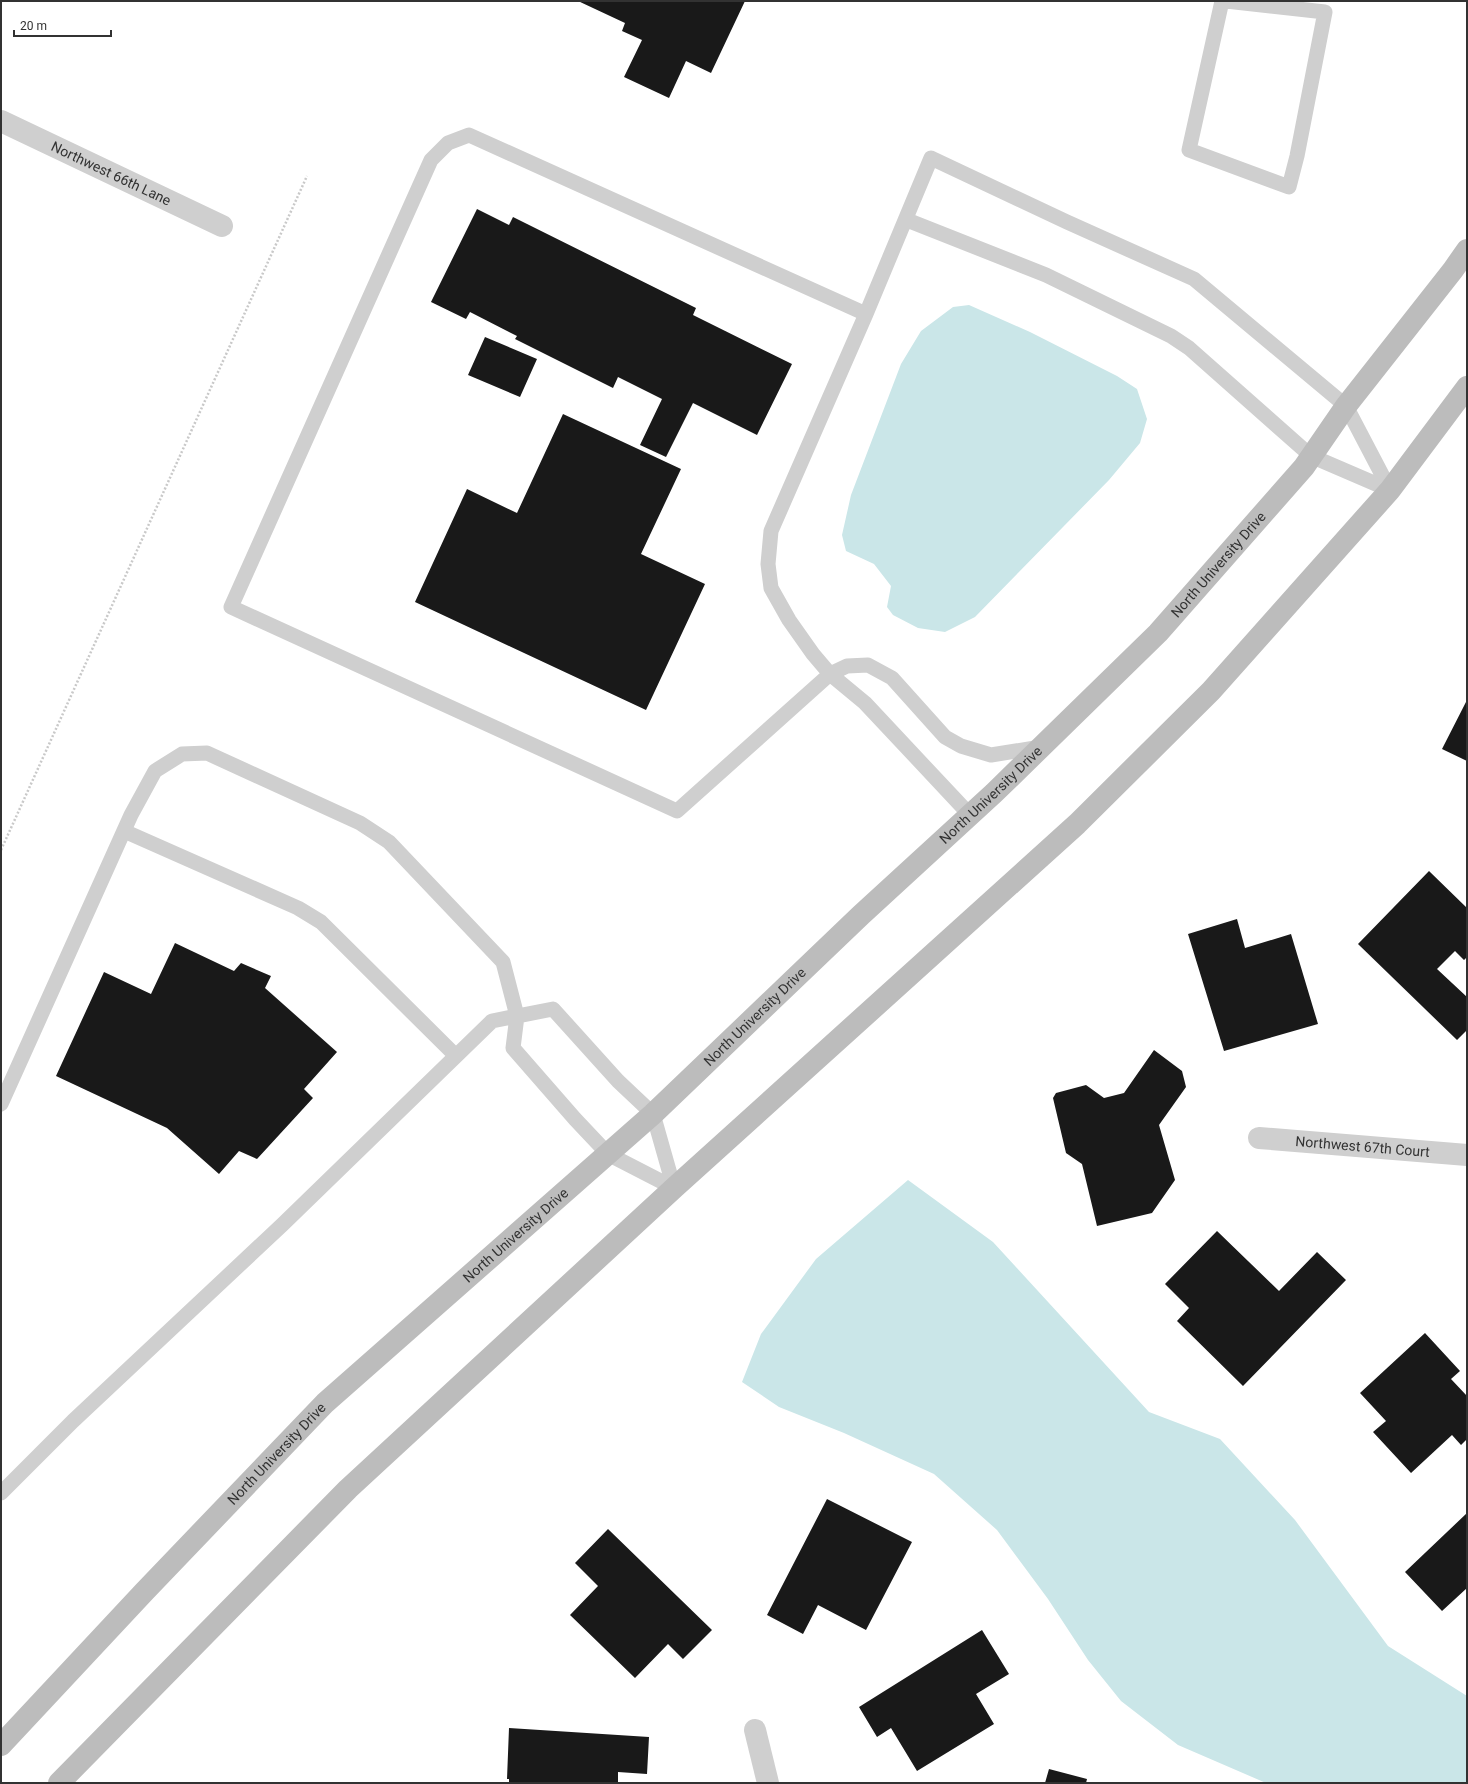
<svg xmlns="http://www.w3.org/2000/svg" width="1468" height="1784" font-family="Roboto,sans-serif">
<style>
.water{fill:#cae6e8}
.building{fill:#191919}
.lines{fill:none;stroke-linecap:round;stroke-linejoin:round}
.path{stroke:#c9c9c9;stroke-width:2.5;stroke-dasharray:2 2;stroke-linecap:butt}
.lane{stroke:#cfcfcf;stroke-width:15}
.street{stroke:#cfcfcf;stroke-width:22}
.secondary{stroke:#bcbcbc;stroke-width:22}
.labels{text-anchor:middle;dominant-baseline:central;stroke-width:4;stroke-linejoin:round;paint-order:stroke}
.street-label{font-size:14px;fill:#323232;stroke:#fff}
</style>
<rect width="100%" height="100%" fill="#fff"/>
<!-- water -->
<path class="water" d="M969,305L1030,332L1117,376L1137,389L1147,419L1140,443L1109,480L975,617L945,632L918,628L893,615L887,607L891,586L874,564L846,551L842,535L851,495L901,364L921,331L953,307Z
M908,1180L993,1242L1149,1412L1220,1439L1295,1520L1388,1646L1467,1696V1783H1266L1178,1745L1121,1701L1088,1660L1048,1599L997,1530L934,1474L844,1433L779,1407L742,1382L761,1334L816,1259Z"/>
<!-- building -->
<path class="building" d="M578,1H745L711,73L686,61L669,98L624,77L642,40L622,31L625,23Z
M477,209L509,225L513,217L696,308L693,315L792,364L757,435L693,403L666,457L640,445L662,399L618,377L613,388L515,339L517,336L470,312L466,319L431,302Z
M485,337L537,359L520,397L468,375Z
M563,414L681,469L641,554L705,584L646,710L415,602L467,489L517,513Z
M1467,700V761L1442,749Z
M1429,871L1467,908V957L1464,960L1455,951L1437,969L1467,997V1030L1457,1040L1358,944Z
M1237,919L1245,948L1291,934L1318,1024L1224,1051L1188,934Z
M175,943L234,971L241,963L271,976L265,988L337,1052L304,1089L313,1098L257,1159L239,1151L219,1174L167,1128L56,1076L104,972L151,994Z
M1154,1050L1182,1071L1186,1087L1159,1125L1175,1180L1152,1213L1097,1226L1082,1164L1066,1153L1053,1098L1056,1093L1086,1085L1104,1098L1124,1093Z
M1217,1231L1279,1291L1317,1252L1346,1280L1243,1386L1177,1321L1189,1308L1165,1284Z
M1425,1333L1460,1371L1451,1379L1467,1396V1439L1461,1445L1452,1435L1411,1473L1373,1432L1386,1421L1360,1393Z
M827,1499L912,1542L866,1630L818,1605L803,1634L767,1615Z
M1467,1513V1588L1442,1611L1405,1572Z
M608,1529L712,1630L683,1659L668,1644L635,1678L570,1615L598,1586L575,1563Z
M982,1630L1009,1674L976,1694L994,1724L917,1771L891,1728L877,1737L859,1707Z
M509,1728L649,1737L647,1774L618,1772V1783H509V1779H507Z
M1049,1769L1087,1779L1086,1783H1045Z"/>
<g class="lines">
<!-- path -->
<path class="path" d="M1,850L307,176"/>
<!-- lane -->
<path class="lane" d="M1222,1L1189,150L1289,187L1297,156L1325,12L1226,1
M907,220L1046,275L1171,336L1189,348L1311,456L1390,490
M866,314L469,135L448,143L431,160L231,607L677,811L830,674L847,666L868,665L892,678L945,737L961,746L991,755L1041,747
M970,815L865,703L830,674L813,654L789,620L771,588L768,564L771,531L866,314L931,158L1067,222L1194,279L1346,406L1390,490
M124,831L298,908L321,922L456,1056
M1,1104L131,815L155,771L182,754L207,753L360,823L389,842L503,962L517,1016L513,1048L575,1119L608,1154L674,1188
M1,1493L73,1421L282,1225L492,1021L553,1009L618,1081L653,1114L674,1188"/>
<!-- street -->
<g class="street">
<path id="s1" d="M1,121L222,226"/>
<path id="s2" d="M1259,1138L1467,1155"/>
<path d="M755,1730L768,1783"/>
</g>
<!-- secondary -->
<g class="secondary">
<path id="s3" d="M1,1745L144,1592L325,1403L653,1114L861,915L994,793L1158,633L1304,467L1346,406L1453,270L1467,250"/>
<path d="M59,1783L348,1489L674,1188L1077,824L1211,691L1390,490L1467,387"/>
</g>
</g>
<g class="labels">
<!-- street labels -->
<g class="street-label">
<text stroke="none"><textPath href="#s1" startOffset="122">Northwest 66th Lane</textPath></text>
<text stroke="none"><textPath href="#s3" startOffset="1697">North University Drive</textPath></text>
<text stroke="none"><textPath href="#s3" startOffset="1373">North University Drive</textPath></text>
<text stroke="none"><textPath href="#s3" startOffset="1049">North University Drive</textPath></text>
<text stroke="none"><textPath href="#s2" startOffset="104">Northwest 67th Court</textPath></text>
<text stroke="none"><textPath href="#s3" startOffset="725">North University Drive</textPath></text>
<text stroke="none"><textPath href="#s3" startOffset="401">North University Drive</textPath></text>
</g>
</g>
<!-- border -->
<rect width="1468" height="1784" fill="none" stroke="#323232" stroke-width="4"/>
<!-- scale -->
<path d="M14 30v6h97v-6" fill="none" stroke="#323232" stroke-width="2"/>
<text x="20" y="30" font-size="12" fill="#323232" stroke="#ffffff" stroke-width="3" paint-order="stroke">20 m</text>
</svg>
